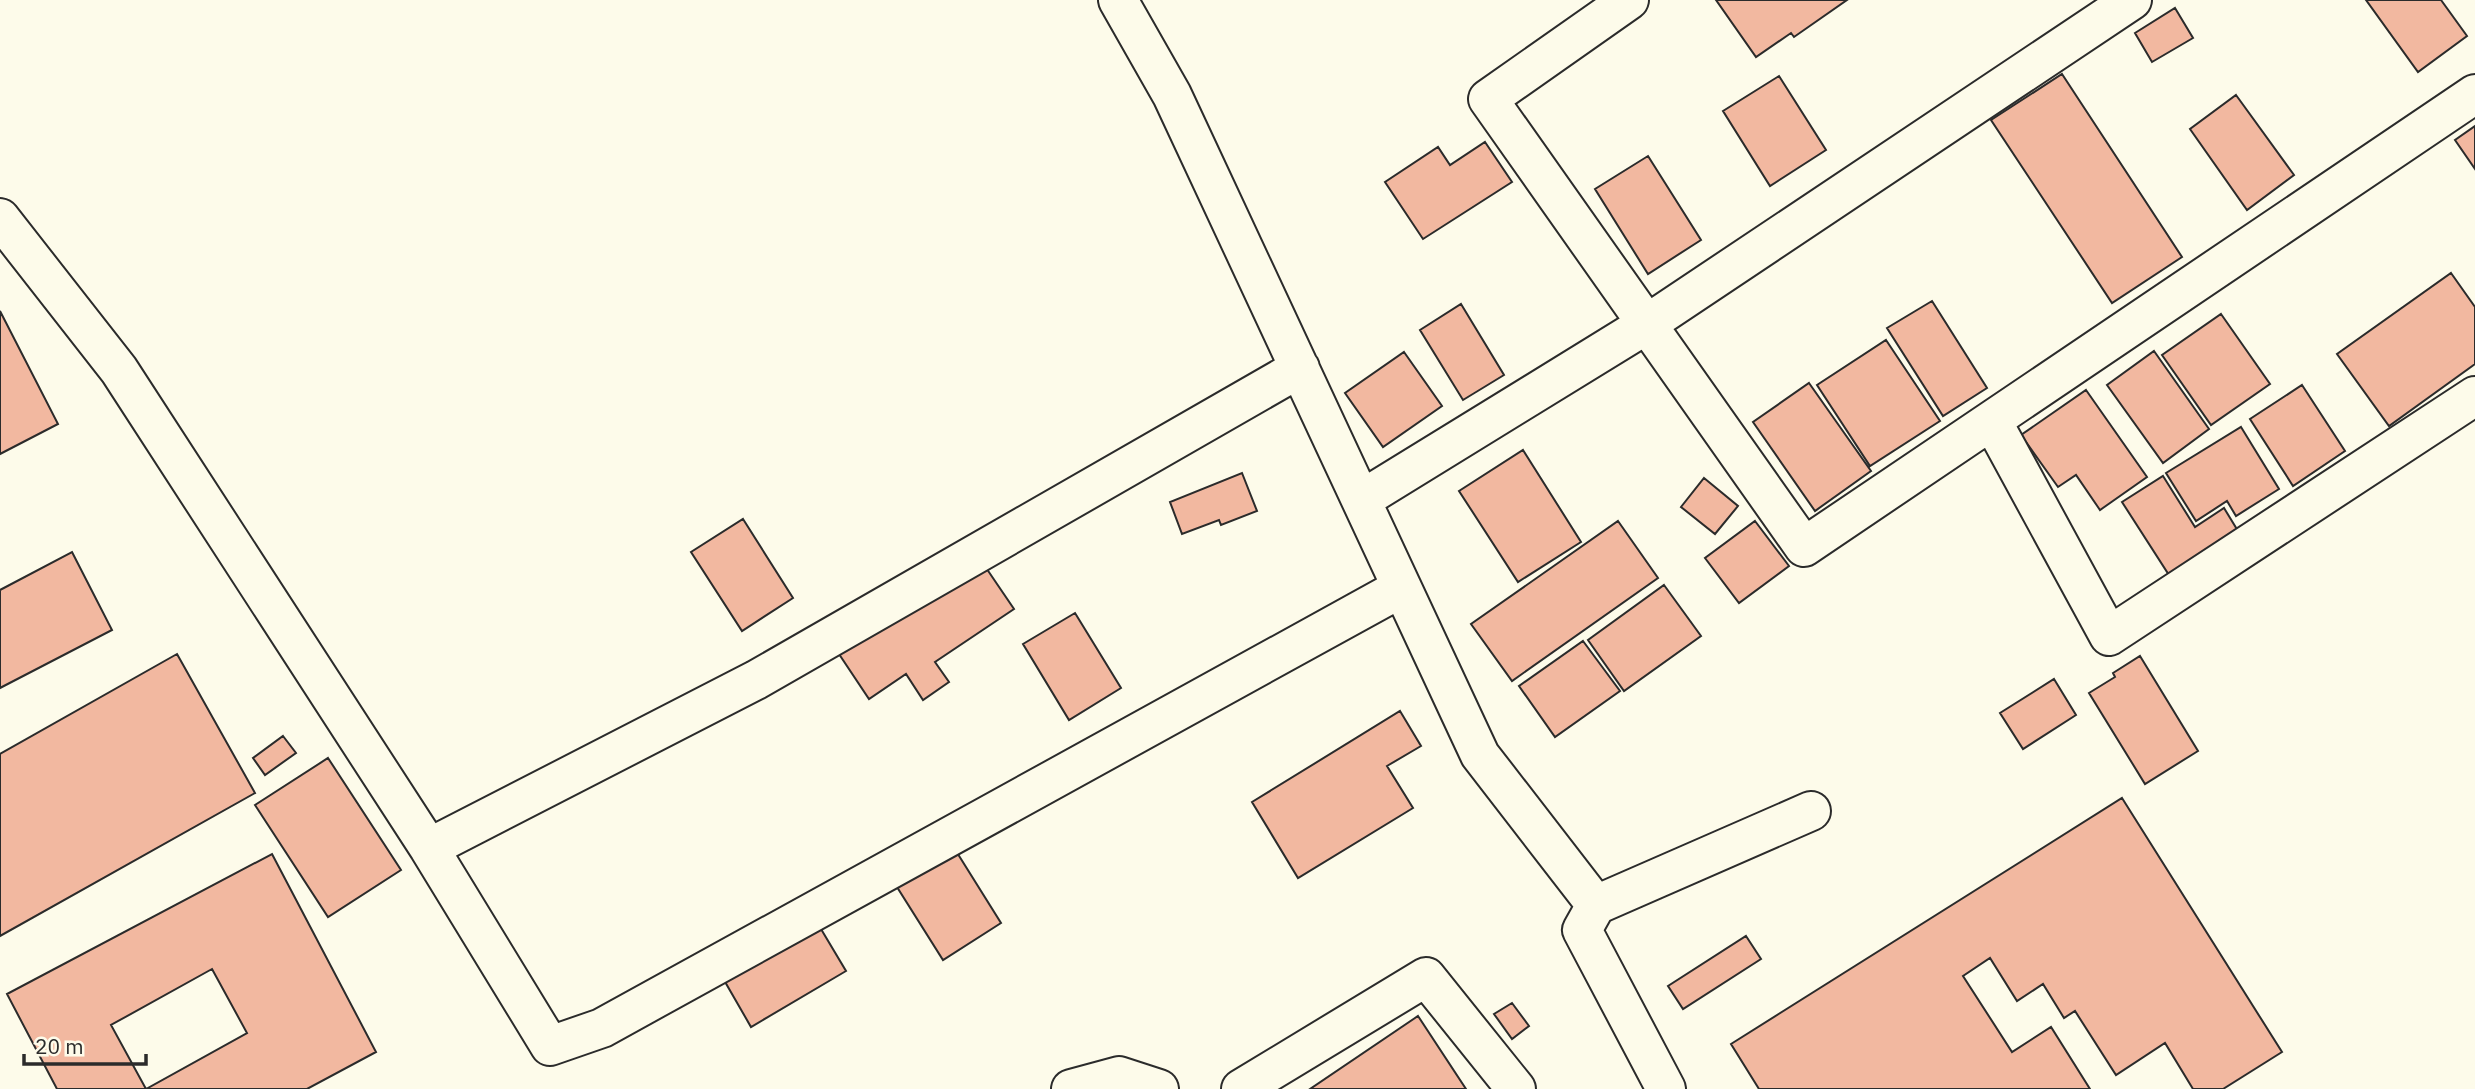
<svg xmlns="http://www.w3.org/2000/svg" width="2475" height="1089" font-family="'IBM Plex Sans',sans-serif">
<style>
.building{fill:#f2b8a0;stroke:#2b2b2b;stroke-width:2;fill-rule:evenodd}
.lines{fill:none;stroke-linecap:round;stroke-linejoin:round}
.minor-casing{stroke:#2b2b2b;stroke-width:42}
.minor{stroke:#fdfbea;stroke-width:38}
</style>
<rect width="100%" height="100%" fill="#fdfbea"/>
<!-- building -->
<path class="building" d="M1716,0H1847L1794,37L1791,33L1756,57Z
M2366,0H2441L2467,36L2418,72Z
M2175,8L2193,38L2152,62L2135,33Z
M2062,74L2182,257L2112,303L1991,120Z
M1779,76L1826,150L1770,186L1723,111Z
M2236,95L2294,175L2247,210L2190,129Z
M2475,126V169L2455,140Z
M1485,142L1512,182L1423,239L1385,182L1438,147L1450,165Z
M1648,156L1701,240L1648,274L1595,189Z
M2451,273L2475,307V364L2389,426L2337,354Z
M1932,301L1987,388L1943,416L1887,328Z
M1461,304L1504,375L1463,400L1420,330Z
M0,311L58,424L0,454Z
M2221,314L2270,384L2211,425L2162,355Z
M1886,340L1940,421L1870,466L1817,385Z
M2154,351L2209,429L2163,463L2107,385Z
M1404,352L1442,406L1383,447L1345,393Z
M1809,383L1871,471L1815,511L1753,422Z
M2302,385L2345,451L2293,486L2250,419Z
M2086,390L2147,477L2100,510L2076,475L2058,487L2021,435Z
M2241,427L2279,489L2236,516L2227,501L2196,521L2166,473Z
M1523,450L1581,542L1518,582L1459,491Z
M1242,473L1257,511L1221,525L1219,520L1182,534L1170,502Z
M2163,476L2195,527L2224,508L2238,531L2169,575L2122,502Z
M1704,478L1738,506L1715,534L1681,507Z
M743,519L793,598L742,631L691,552Z
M1618,521L1658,578L1512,681L1471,624Z
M1755,521L1789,566L1739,603L1705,558Z
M72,552L112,630L0,688V590Z
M978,556L1014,609L935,662L949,682L923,700L906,674L869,699L837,651Z
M1664,585L1701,636L1624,691L1588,640Z
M1075,613L1121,688L1069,720L1023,644Z
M1583,641L1620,691L1555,737L1519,686Z
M177,654L255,793L0,936V754Z
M2140,656L2198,751L2145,784L2089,693L2115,677L2113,673Z
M2054,679L2076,715L2023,749L2000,713Z
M1400,711L1421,746L1387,766L1413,808L1298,878L1252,802Z
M283,736L296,753L265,775L253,758Z
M328,758L401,870L328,917L255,805Z
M2122,798L2282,1052L2223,1089H2193L2165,1043L2116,1075L2075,1011L2064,1018L2043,984L2017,1001L1990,958L1963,976L2012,1052L2051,1027L2090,1089H1759L1731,1044Z
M956,851L1001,923L943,960L897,887Z
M272,854L376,1052L307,1089H57L7,994ZM212,969L247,1033L146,1089L111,1025Z
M818,924L846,971L751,1027L724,980Z
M1746,936L1761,959L1683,1009L1668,986Z
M1512,1003L1529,1026L1512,1039L1494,1014Z
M1418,1016L1466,1089H1310Z"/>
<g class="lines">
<!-- minor casing -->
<g class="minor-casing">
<path id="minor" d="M1118,0L1172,95L1480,755L1596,905
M1629,0L1488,99L1804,547L2475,94
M0,218L119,370L429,848L550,1046L602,1028L1401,588
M1992,421L2109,636L2475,396
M1361,500L1647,324L2132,0
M429,848L756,680L1300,368
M1071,1089L1119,1076L1159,1089
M1241,1089L1426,977L1516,1089
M1666,1089L1582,930L1596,905L1811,811"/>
</g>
<!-- minor -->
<use href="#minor" class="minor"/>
</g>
<!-- scale -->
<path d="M24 1054v10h122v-10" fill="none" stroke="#2b2b2b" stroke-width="3.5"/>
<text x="35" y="1054" font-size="21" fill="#2b2b2b" stroke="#fdfbea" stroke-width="5" paint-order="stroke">20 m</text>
</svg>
